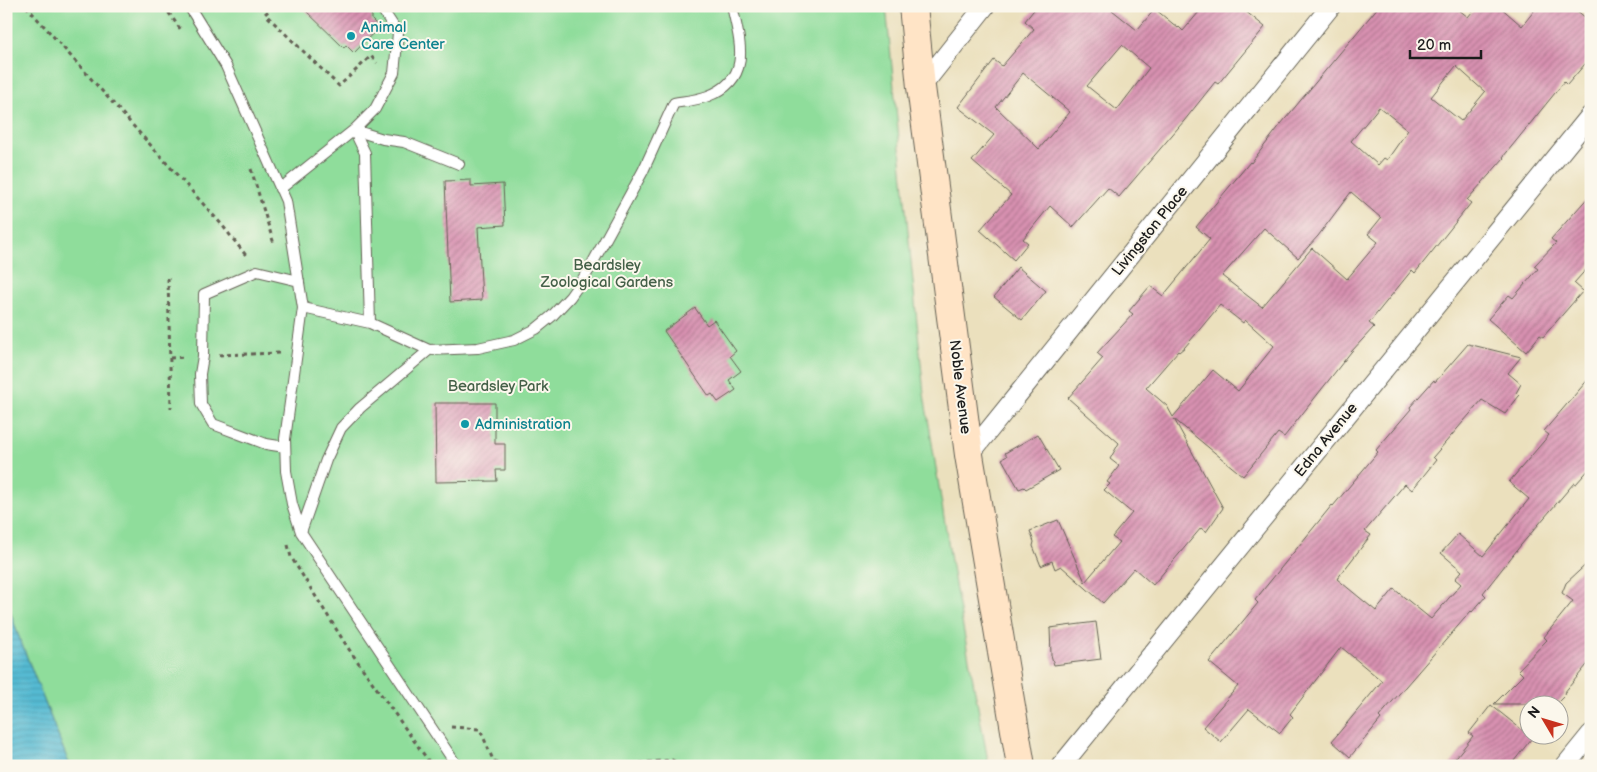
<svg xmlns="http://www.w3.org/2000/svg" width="1597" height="772" font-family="'Balsamiq Sans',sans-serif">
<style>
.green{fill:#8fdd9b;stroke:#567c5c}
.water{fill:url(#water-rules);stroke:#386b77}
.building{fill:url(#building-hatch);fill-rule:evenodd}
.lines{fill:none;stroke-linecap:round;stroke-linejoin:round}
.service-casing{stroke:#646154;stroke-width:12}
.minor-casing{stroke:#646154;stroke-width:21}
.secondary-casing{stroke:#646154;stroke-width:30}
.path{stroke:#646154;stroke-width:3;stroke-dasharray:4 4;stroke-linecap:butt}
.service{stroke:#fff;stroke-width:10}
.minor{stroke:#fff;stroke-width:19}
.secondary{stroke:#ffe4c6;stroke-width:28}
.culture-dot{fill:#0f9aa8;stroke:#fbf7ec;stroke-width:2}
.labels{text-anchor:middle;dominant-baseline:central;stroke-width:4;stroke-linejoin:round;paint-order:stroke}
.culture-label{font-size:15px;fill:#0d838f;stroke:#fbf7ec;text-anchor:start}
.street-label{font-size:15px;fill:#1c1c1c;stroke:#fbf7ec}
.park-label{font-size:15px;fill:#446048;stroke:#fbf7ec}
</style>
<defs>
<pattern id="water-rules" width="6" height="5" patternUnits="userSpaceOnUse" patternTransform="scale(1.25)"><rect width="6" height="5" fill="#54bad2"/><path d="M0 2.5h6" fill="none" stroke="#499fb4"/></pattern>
<pattern id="building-hatch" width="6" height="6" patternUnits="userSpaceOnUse" patternTransform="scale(1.25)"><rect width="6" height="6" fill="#d891b1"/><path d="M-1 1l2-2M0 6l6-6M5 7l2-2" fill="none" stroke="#ae768f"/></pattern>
</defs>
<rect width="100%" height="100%" fill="#fbf7ec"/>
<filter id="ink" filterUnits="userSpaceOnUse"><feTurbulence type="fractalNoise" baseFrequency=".02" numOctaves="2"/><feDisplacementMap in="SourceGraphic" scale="10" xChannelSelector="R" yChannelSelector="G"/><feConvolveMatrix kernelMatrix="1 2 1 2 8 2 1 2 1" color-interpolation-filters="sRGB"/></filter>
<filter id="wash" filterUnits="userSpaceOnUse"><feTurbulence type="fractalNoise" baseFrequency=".0096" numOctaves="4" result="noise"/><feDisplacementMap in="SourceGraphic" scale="20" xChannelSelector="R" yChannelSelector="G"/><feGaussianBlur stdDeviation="1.12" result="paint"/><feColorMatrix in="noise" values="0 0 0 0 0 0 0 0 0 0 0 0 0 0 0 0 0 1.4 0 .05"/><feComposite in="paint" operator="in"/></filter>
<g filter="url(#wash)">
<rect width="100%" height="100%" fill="#ebe0bd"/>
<!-- green -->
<path class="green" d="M6,6H886L924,394L954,579L989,766H70L17,632L6,598Z"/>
<!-- water -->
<path class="water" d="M6,598L17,632L70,766H6Z"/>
<g id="blocks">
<!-- building -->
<path class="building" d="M301,6H362L372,16V20L379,27L354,53L346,45L344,48Z
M1037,6H1107L1137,30L1155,9L1178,28L1179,27L1183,31L1204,6H1239L1265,27L1218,84L1215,82L1184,121L1119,197L1108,188L1073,227L1050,206L1023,239L1028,243L1014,260L980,230L1011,195L972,161L994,135L958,107L994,60L1002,66L1034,29L1025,21ZM1122,45L1149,68L1117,110L1087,86ZM1023,73L1070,112L1039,149L996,107Z
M1379,6H1454L1468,17L1477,6H1499L1522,26L1538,6H1571L1591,22V57L1567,85L1564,82L1503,157L1504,158L1467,200L1471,203L1415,273L1412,270L1369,323L1374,327L1351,352L1284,437L1278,433L1243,476L1174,419L1223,508L1206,532L1201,528L1153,585L1134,568L1103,603L1061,566L1055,569L1052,561L1041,566L1033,546L1034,542L1030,531L1058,520L1085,582L1119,542L1112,537L1132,513L1104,490L1110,484L1107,482L1119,466L1110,459L1119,443L1068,398L1103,358L1097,353L1133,314L1129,311L1150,286L1163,296L1210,239L1196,227L1250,162L1251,163L1281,124ZM1456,66L1485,92L1461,121L1431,97ZM1379,107L1408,130L1387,160L1384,158L1378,165L1351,141ZM1351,192L1381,218L1368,234L1378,242L1347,279L1312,248L1262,307L1222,276L1264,228L1298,258L1318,236ZM1220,305L1243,323L1245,320L1274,346L1238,391L1213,370L1173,417L1167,406L1146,388L1178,351L1179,352L1185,347Z
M471,180V186L503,184L505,225L478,227L482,300L450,302L445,181Z
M1591,194V264L1574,283L1583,291L1543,337L1540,335L1526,352L1488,319L1509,295L1513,298L1538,269L1534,266L1556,243L1551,239Z
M1018,267L1046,291L1022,320L994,297Z
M695,308L707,325L714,320L736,351L730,356L741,371L729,380L736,390L718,402L712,394L709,396L664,331Z
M1468,344L1521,357L1508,373L1521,384L1516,393L1519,396L1505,414L1482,400L1433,457L1436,460L1412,490L1405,484L1365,531L1371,535L1337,579L1376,611L1394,589L1431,619L1461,584L1455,579L1462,571L1441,553L1458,534L1483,556L1529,499L1509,482L1549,435L1544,431L1591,376V467L1576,484L1574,483L1521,545L1483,593L1486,596L1472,612L1471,611L1379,717L1381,719L1350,757L1332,741L1382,681L1341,647L1290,714L1293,717L1280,733L1249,709L1221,742L1203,727L1238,686L1209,662L1258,603L1255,600L1332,505L1333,506L1378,452L1376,450L1411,409L1410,407L1434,380L1435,382Z
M435,403H495V444H505V470H496L497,481L436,482Z
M1038,434L1059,470L1026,489L1024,487L1019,489L1002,459L1007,456L1005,453Z
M1591,560V660L1564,693L1565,695L1556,704H1494L1523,675L1518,670L1547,640L1544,637L1573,601L1562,593L1566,583Z
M1096,622L1101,659L1054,665L1051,655L1050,628Z
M1491,705L1532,738L1510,766H1449L1473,736L1469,733Z"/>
</g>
</g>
<g filter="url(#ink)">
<use href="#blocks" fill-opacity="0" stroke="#646154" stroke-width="1"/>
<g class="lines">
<!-- service casing -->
<g class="service-casing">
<path id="service" d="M189,6L226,66L286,201L303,308L285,439L286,471L292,504L301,532L457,766
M354,130L365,153L370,323
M354,130L383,139L404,142L459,164
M280,189L354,130L375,109L394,73L398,33L380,6
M303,308L370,323L429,350L478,348L514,340L536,329L552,316L570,297L587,273L643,171L674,103C685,101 698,100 708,96C753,79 740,42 732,6
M285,447L266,444L213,424L201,404L200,374L203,356L204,294L257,271L299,281
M301,532L326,460L341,428L360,408L429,350"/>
</g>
<!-- minor casing -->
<g class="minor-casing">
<path id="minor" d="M921,87L985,6
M969,455L1331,6
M1061,766L1591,115
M1565,766L1591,734"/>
</g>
<!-- secondary casing -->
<g class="secondary-casing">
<path id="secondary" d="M913,6L921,87L969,455L1021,766"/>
</g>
<!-- path -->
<path class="path" d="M26,6L222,225L248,258
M164,6L181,30
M274,6L265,14L339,86L371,56L377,63
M251,169L274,244
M168,278L171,408
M219,355L279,353
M170,358L185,357
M288,545L291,557L348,648L432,766
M451,727L480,729L493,760L503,766
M608,766L672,760L683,766"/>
<!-- service -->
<use href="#service" class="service"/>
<!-- minor -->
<use href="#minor" class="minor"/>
<!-- secondary -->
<use href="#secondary" class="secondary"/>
</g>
</g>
<!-- markers -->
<g class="culture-dot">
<circle cx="351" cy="36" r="5"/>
<circle cx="465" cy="424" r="5"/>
</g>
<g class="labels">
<!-- culture labels -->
<g class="culture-label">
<text x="361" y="27">Animal<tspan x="361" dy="17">Care Center</tspan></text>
<text x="475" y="424">Administration</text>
</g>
<!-- street labels -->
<g class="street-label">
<text transform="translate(1150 231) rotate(-51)">Livingston Place</text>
<text transform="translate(960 387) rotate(83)">Noble Avenue</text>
<text transform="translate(1326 440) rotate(-51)">Edna Avenue</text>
</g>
<!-- park labels -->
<g class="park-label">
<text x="607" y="265">Beardsley<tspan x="607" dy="17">Zoological Gardens</tspan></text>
<text x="498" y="386">Beardsley Park</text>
</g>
</g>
<!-- margin -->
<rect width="1597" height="772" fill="none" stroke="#fbf7ec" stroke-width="25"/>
<!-- north arrow -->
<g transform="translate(1544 720) rotate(308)"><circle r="24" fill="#fbf7ec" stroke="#a29f99"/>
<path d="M0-4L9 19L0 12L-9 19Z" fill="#c8321e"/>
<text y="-8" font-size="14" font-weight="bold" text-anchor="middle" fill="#1c1c1c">N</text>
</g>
<!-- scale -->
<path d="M1410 50v8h71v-8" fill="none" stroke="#1c1c1c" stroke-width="2.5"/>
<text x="1417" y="50" font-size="15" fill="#1c1c1c" stroke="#fbf7ec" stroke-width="4" paint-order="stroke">20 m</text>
</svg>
